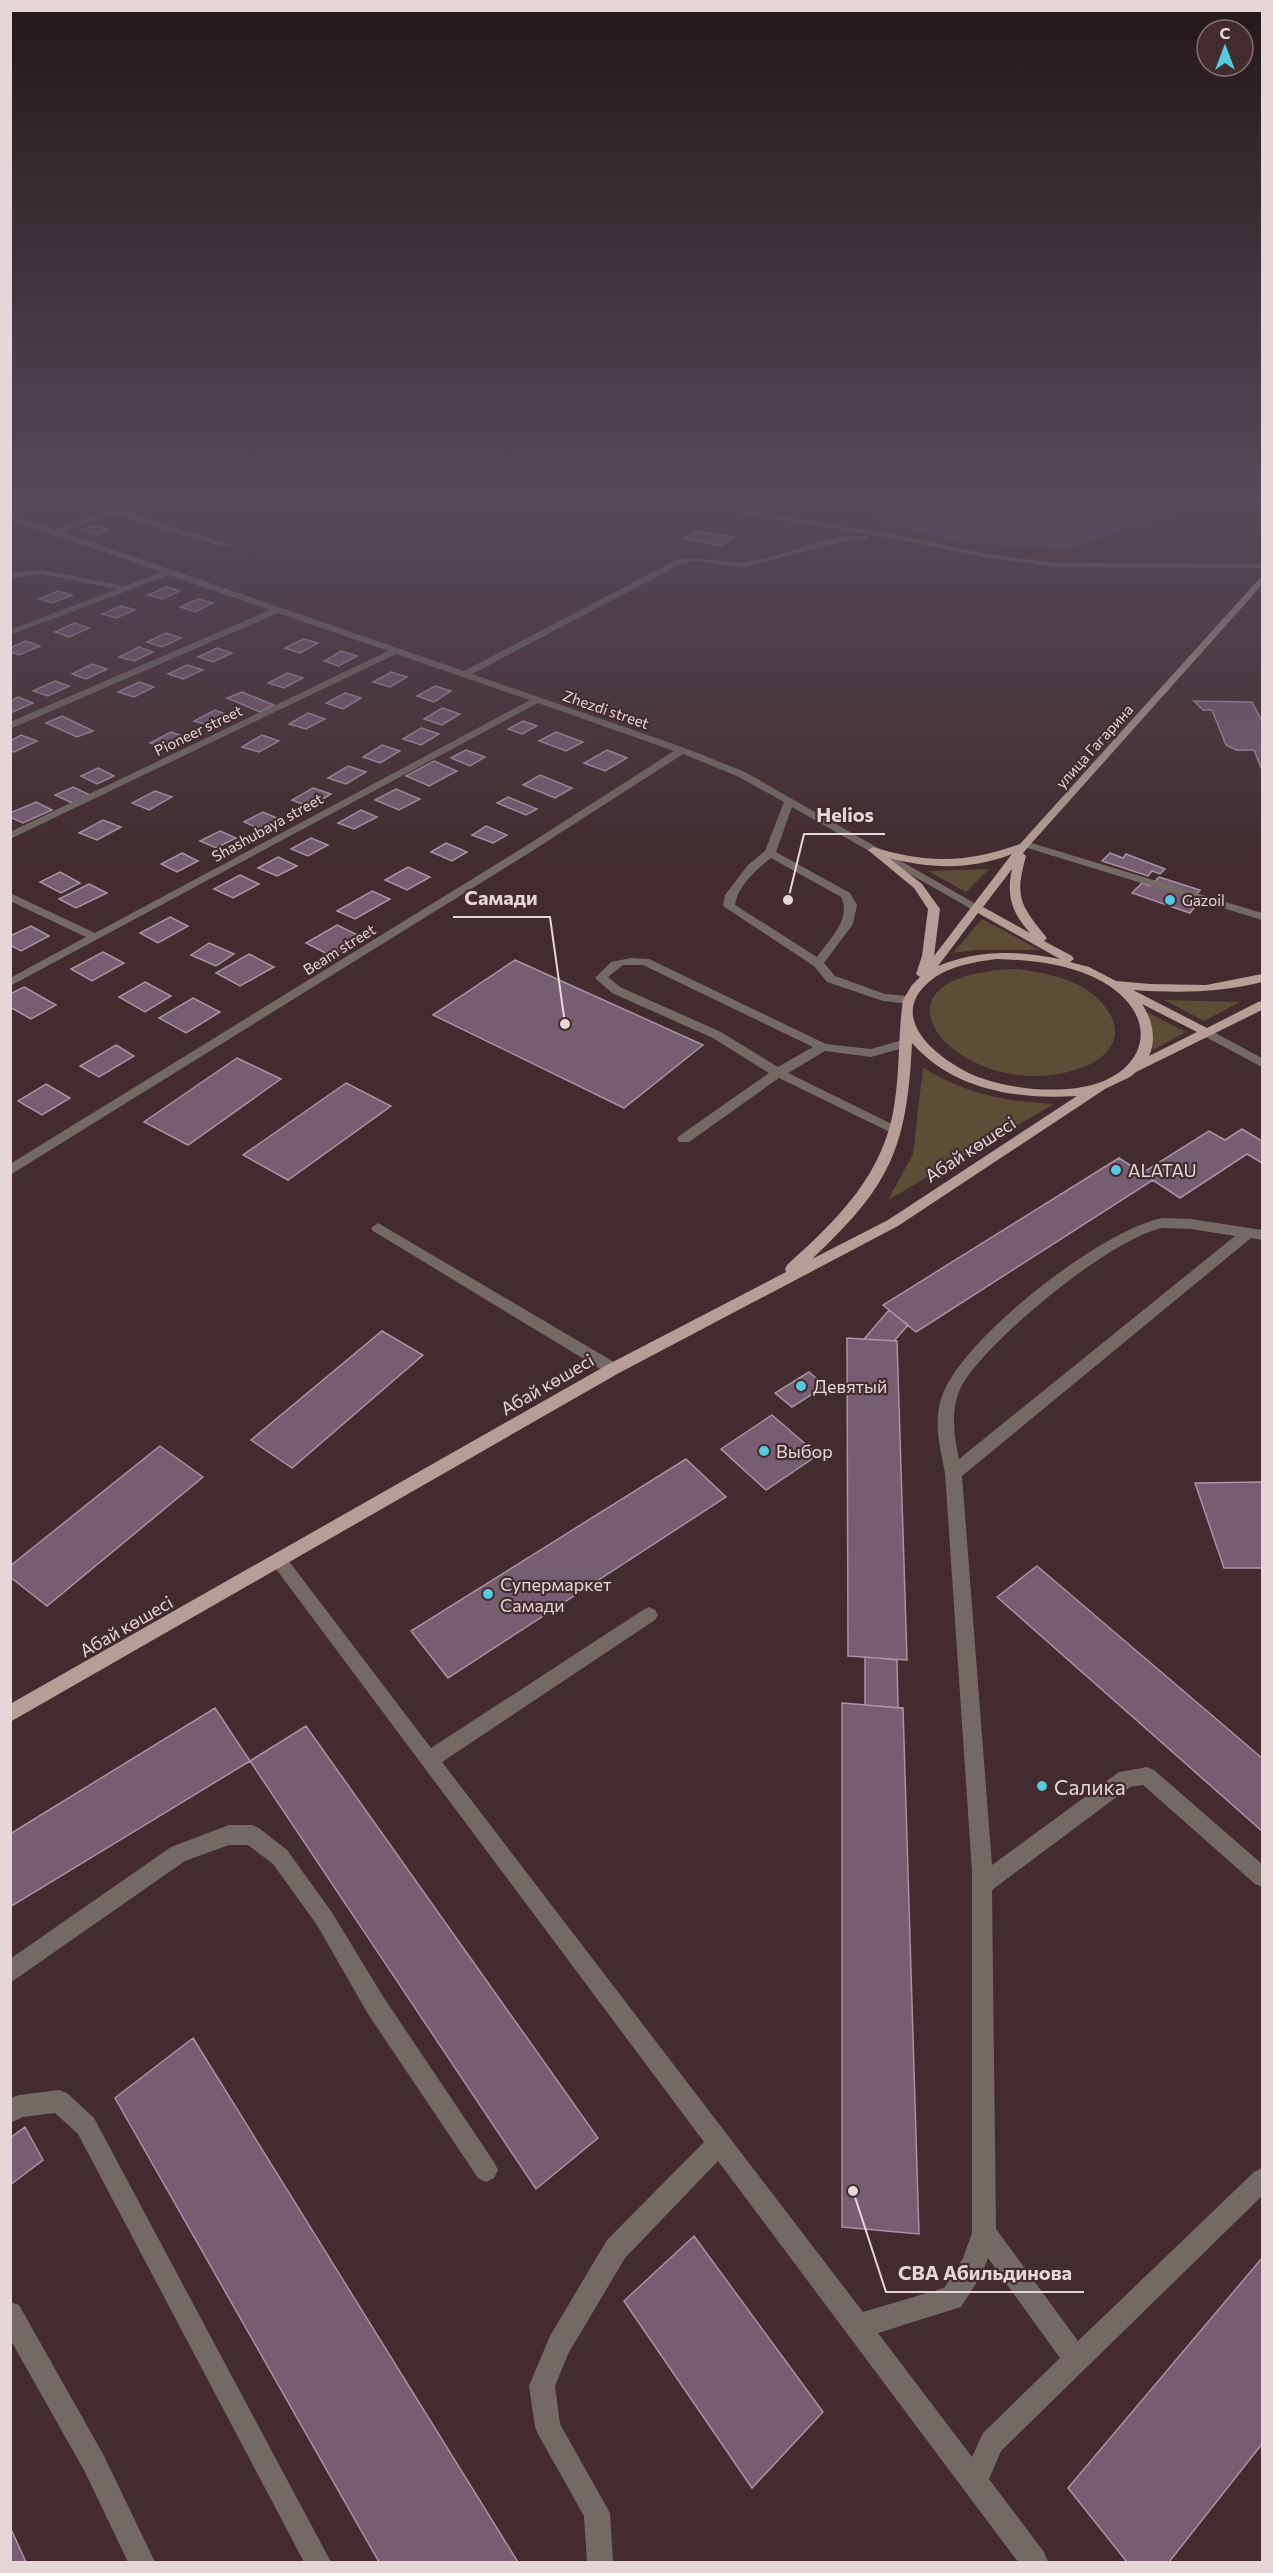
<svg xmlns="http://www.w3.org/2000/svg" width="1273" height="2573" font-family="Commissioner,sans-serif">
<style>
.green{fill:#5e4c37}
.water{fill:#564965}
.building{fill:#785c70;stroke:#aa92a2;stroke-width:1.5}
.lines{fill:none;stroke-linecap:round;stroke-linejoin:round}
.minor{fill:#756965;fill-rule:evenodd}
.major{fill:#b69e96;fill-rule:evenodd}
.poi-dot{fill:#56c9e0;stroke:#432b2f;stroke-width:2}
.labels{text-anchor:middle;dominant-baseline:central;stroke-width:4.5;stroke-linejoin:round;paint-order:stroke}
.far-street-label{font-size:15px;fill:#e6d6d8;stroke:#432b2f}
.far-poi-label{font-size:15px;fill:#e6d6d8;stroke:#432b2f;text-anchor:start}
.street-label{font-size:18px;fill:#e6d6d8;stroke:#432b2f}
.poi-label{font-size:18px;fill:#e6d6d8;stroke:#432b2f;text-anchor:start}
.near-poi-label{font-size:21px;fill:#e6d6d8;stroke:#432b2f;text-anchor:start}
.leader{fill:none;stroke:#e6d6d8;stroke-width:2}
.callout-dot{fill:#e6d6d8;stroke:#432b2f;stroke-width:2}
.callout-label{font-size:20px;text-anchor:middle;font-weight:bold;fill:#e6d6d8;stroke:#432b2f;stroke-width:4.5;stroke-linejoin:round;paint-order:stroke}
</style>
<rect width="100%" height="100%" fill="#432b2f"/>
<!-- green -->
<path class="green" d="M989,869L966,892L928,871Z
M982,919L1040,950H975L953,953Z
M1015,969C1050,973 1095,982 1112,1018C1115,1025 1117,1036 1112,1044C1103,1061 1086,1067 1068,1072C958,1100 849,975 1015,969Z
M1164,1000L1240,1002L1204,1021Z
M1145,1011L1186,1032L1153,1050Z
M923,1068C968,1094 1002,1101 1054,1104L888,1200L913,1154Z"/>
<!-- water -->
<path class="water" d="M857,502H1187L1166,516L1066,549L961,543L891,525Z"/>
<!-- building -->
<path class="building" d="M94,525L109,530L96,535L81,530Z
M696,531L734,537L722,546L685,539Z
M166,587L180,591L162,599L148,595Z
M58,591L72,595L52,603L39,599Z
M198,599L213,603L195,612L180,607Z
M121,606L135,610L116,618L102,614Z
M75,623L89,628L69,637L55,632Z
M166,633L181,638L162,647L147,642Z
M303,639L318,643L300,653L285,648Z
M26,641L40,646L19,655L10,652V648Z
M139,647L153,652L134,661L119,657Z
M217,648L232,653L213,662L198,657Z
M341,651L357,656L339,666L324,661Z
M92,664L107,669L86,679L72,674Z
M187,665L203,670L183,679L168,674Z
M391,672L407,677L390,687L373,682Z
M287,673L303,678L284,688L268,683Z
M55,681L69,686L48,696L33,691Z
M139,682L154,687L134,697L118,692Z
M435,686L451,691L434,702L417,696Z
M242,692L274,705L260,712L227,698Z
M345,693L361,698L343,709L326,703Z
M18,697L33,703L10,713V701Z
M1194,701L1252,702L1262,721V770L1254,750H1236L1226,745L1212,710H1203Z
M442,708L460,714L442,725L424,719Z
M215,710L231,716L211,726L194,721Z
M308,713L325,719L306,729L289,724Z
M62,716L93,731L77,737L46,723Z
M523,721L537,726L522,734L508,729Z
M421,728L439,734L421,745L403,739Z
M171,732L188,738L166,749L150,743Z
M556,732L583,742L566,751L539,741Z
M21,735L37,741L14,752L10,751V741Z
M262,735L279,741L259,752L242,747Z
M382,745L400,751L380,763L363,757Z
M466,750L485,757L470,766L451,758Z
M607,750L627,758L605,771L584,763Z
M434,761L457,771L429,786L406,776Z
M348,766L366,772L346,784L328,778Z
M98,768L114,776L97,784L81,776Z
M540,775L572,788L555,798L523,785Z
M73,787L90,795L72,803L55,795Z
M313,788L331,794L310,807L292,800Z
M396,789L420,799L399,810L375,800Z
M155,791L172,797L149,810L132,803Z
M508,797L537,809L526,815L497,803Z
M36,802L52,810L23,823L10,817V813Z
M361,810L377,817L354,829L338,823Z
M263,812L279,819L260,829L244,822Z
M103,820L121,827L97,840L79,833Z
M486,826L507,835L493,843L472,835Z
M220,831L236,838L216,848L200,841Z
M311,838L328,845L308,856L291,849Z
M446,843L467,852L452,861L431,852Z
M182,853L198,861L177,872L161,864Z
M1110,853L1123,858L1126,854L1165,869L1160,874L1152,871L1148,876L1102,861Z
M278,857L297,866L277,876L258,868Z
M408,867L430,877L407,890L385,880Z
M60,872L80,883L61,893L40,882Z
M240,875L259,884L233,898L214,889Z
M1159,877L1200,890L1191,900L1199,902L1190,913L1132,893L1142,883L1150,886Z
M89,884L107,893L76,908L59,899Z
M372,891L390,899L355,919L337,911Z
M170,917L188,926L158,943L140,933Z
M337,925L362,937L331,956L306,943Z
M31,926L49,936L21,951L10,945V936Z
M209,943L234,954L216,966L191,955Z
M103,952L124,963L92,981L71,969Z
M249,954L274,967L240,986L216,973Z
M515,960L703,1045L624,1108L433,1015Z
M145,982L171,996L145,1012L119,997Z
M24,987L56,1005L31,1019L10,1007V994Z
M193,998L220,1012L186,1033L159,1018Z
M116,1045L134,1056L99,1077L80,1066Z
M237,1058L281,1079L188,1145L144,1122Z
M346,1083L391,1106L288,1180L243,1155Z
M46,1084L70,1098L42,1115L18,1101Z
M1242,1129L1262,1141V1163L1247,1154L1180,1198L1142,1173L1209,1131L1225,1140Z
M1119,1158L1153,1180L916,1332L883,1305Z
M889,1310L908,1325L894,1341L864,1339Z
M382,1331L423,1355L292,1468L251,1440Z
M847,1338L897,1341L907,1660L848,1656Z
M809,1372L825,1386L792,1407L775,1393Z
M772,1415L818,1455L766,1490L721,1449Z
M160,1446L203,1477L47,1606L10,1577V1566Z
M686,1459L726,1497L448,1678L411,1631Z
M1262,1482V1568H1224L1195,1483Z
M1037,1566L1262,1758V1831L997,1597Z
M865,1657L897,1660L898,1708L865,1705Z
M842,1703L903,1708L919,2234L842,2227Z
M215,1708L250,1761L10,1907V1834Z
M306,1726L598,2138L536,2189L250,1761Z
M193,2038L518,2562H379L115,2098Z
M25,2127L43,2160L10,2185V2138Z
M694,2236L823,2412L752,2488L624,2301Z
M1262,2258V2444L1169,2562H1127L1068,2488Z
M10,2527L26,2562H10Z"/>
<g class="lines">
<!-- minor -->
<path class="minor" d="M133,502H143L121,511L232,545L225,547L113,514L62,532L464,671L676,560C703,554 721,565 745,562C784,558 828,531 867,536V540L846,541L744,567L695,561L681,564L472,674L685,748L745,772L983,908L977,911L973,910L792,807L776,852L850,893L857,905L853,924L824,963L835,976L885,994L909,996L915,1000L909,1004L883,1001L827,982L814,966L723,906L725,895L748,865L765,851L784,802L737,776L683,754L529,853L10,1175V1164L521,849L674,751L538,703L10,986V978L86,937L10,901V893L95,933L530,700L396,654L10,839V832L388,651L278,613L10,729V722L270,610L169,575L10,635V630L117,589L41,574L10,578V573L41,570L125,586L162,572L10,520V515L55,530ZM771,858L841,897C852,919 829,940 817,957L735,905C738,885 756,870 771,858Z
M676,502H692L891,534L988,554L1056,563L1262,564V568L1056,567L988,558L891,538Z
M1025,841L1262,913V920L1021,846V842Z
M631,958L649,959L826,1044L871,1049L906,1039L910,1040V1046L871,1057L825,1051L788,1073L902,1129L895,1133L890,1132L779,1078L689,1142H679L677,1139L679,1136L769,1073L713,1038L612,993L595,978L611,962ZM623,965H643L813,1047L778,1067L721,1032L620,987L608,977Z
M1206,1028L1262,1058V1067L1202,1035L1200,1032Z
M1163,1218L1191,1219L1262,1230V1240L1251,1238L962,1476L992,1865L1119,1772L1147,1767L1154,1770L1262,1864V1887L1255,1884L1143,1785L1130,1787L992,1890L996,2229L1078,2341L1254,2172L1262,2168V2196L1001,2451L989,2479L1044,2552L1048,2562H1018L718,2161L625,2258L568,2354L555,2386L560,2424L610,2513L613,2562H587L584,2516L539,2436L535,2427L529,2386L550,2336L607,2240L704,2142L270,1561L273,1556L279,1554L285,1556L431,1748L643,1610L649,1607L655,1610L658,1615L655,1620L442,1762L863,2312L944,2288L963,2258L972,2233V1871L945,1473C940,1448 933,1421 942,1396C962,1338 1104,1228 1163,1218ZM1163,1228L1191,1229L1235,1236L959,1459C954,1436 950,1410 961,1387C986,1341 1112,1237 1163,1228ZM988,2258L1060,2358L983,2433L972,2457L878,2333L961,2307L982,2274Z
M378,1223L619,1365L621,1369L619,1373H607L373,1231L371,1228Z
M229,1825H252L259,1828L287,1850L331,1911L384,1998L494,2162L498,2170L494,2178L486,2182L478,2178L368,2014L317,1925L273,1864L248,1845H229L185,1861L10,1983V1959L171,1847Z
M59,2090L67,2093L94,2118L331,2562H304L78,2134L55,2113L23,2117L10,2123V2098L19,2095Z
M10,2302L19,2305L103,2454L155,2562H128L85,2472L10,2339Z"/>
<!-- major -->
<path class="major" d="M1259,579H1262V585L1029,846L1023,853L1026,856C1014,899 1021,905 1047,938L1044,941L1072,956L1074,959L1070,962L1089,967L1116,981L1150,984L1206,985L1262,974V982C1219,993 1177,993 1133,990L1207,1028L1258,1002L1262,1001V1010L1136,1072L1130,1077L1105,1089L898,1226L619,1373L10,1722V1704L607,1365L786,1272L785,1269L787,1265C838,1219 886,1173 895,1100C900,1067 898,1033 903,1000L912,985L920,977L916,974L922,956L928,909L914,888L868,850L873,847C927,864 967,863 1020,844ZM1012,854L934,956L940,909L922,884L889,858C931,869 971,870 1012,854ZM1012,869C1006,895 1012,913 1030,933L983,907ZM978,913L1060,959C1015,951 981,949 938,966ZM997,959C1033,960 1071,964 1103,982C1166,1019 1145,1079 1077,1088C1044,1092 1009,1088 978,1077C943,1063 884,1020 929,982C947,966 974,962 997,959ZM1142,1004L1197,1032L1149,1056C1157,1039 1152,1019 1142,1004ZM912,1043C953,1090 1018,1100 1077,1096L888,1220L812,1259C890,1186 907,1149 912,1043Z"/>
</g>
<!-- sky -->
<linearGradient id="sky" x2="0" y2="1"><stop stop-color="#25181a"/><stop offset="0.58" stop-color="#554a58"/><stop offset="1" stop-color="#554a58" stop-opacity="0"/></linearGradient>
<rect width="1273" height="862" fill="url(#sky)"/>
<!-- markers -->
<g class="poi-dot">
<circle cx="1170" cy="900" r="6"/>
<circle cx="1116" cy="1170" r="6"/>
<circle cx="801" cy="1386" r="6"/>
<circle cx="764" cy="1451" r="6"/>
<circle cx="488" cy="1594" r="6"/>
<circle cx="1042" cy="1786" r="6"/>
</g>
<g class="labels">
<!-- far-street labels -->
<g class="far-street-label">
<text transform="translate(606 709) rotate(19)">Zhezdi street</text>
<text transform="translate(198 730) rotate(-26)">Pioneer street</text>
<text transform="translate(1094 746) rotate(-48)">улица Гагарина</text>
<text transform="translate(267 827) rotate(-29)">Shashubaya street</text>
<text transform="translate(339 949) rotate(-32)">Beam street</text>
</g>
<!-- far-poi labels -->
<g class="far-poi-label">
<text x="1182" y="900">Gazoil</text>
</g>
<!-- street labels -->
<g class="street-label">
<text transform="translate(970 1149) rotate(-33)">Абай көшесі</text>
<text transform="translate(547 1384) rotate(-30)">Абай көшесі</text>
<text transform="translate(126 1626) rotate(-30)">Абай көшесі</text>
</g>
<!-- poi labels -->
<g class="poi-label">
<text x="1128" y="1170">ALATAU</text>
<text x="813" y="1386">Девятый</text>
<text x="776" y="1451">Выбор</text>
<text x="500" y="1584">Супермаркет<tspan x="500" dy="21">Самади</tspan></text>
</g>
<!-- near-poi labels -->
<g class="near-poi-label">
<text x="1054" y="1786">Салика</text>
</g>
</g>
<!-- callouts -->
<path class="leader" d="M788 900L804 834H885M565 1024L550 917H453M853 2191L886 2292H1084"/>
<g class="callout-dot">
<circle cx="788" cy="900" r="6"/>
<circle cx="565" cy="1024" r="6"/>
<circle cx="853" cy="2191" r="6"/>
</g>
<g class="callout-label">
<text x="845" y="822">Helios</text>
<text x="501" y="905">Самади</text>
<text x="985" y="2280">СВА Абильдинова</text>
</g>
<!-- border -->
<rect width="1273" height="2573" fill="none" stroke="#e6d6d8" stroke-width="24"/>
<!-- north arrow -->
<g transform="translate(1225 48)"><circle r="28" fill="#432b2f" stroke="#846f73" stroke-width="1.5"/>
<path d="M0-4.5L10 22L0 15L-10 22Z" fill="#56c9e0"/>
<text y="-9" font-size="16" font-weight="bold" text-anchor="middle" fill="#e6d6d8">С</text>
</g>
</svg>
